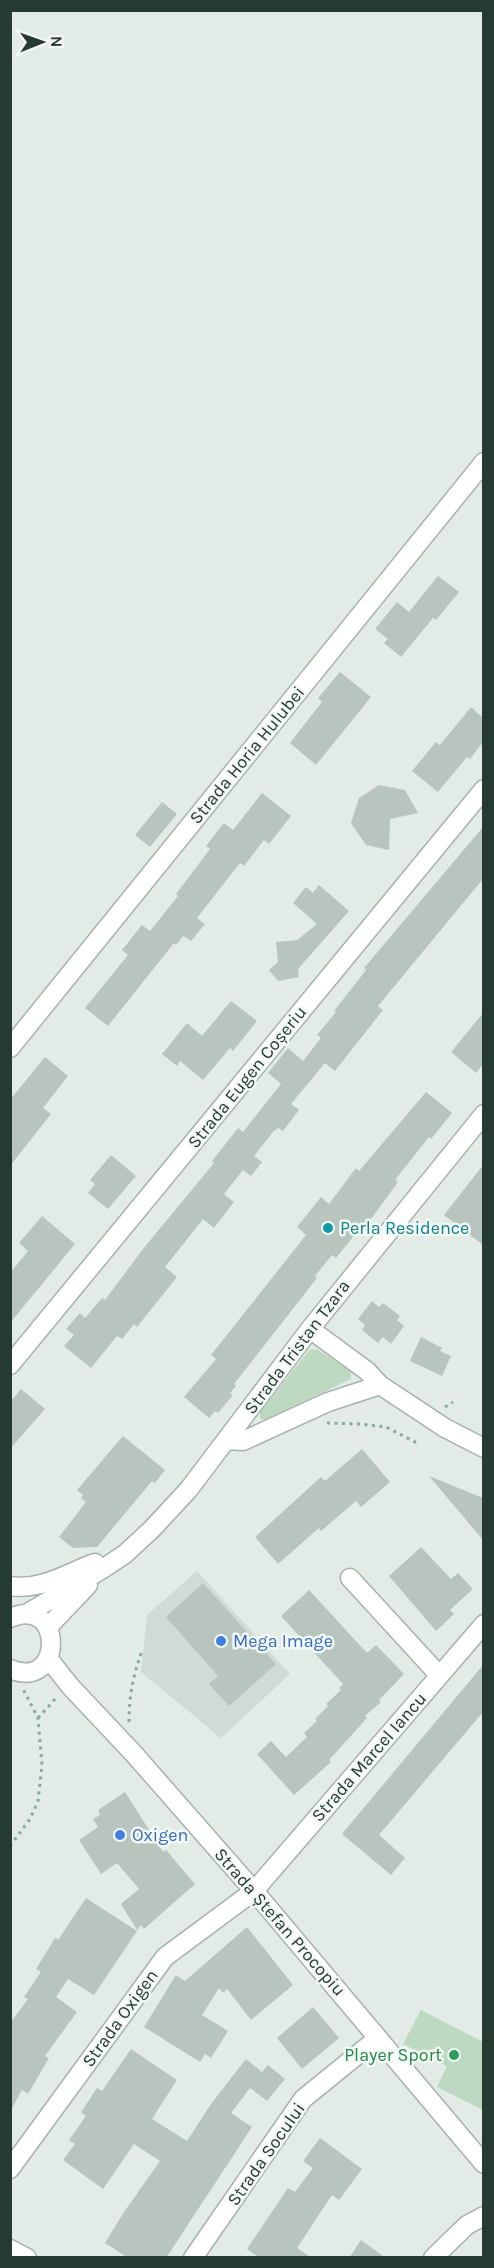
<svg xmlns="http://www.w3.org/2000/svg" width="494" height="2268" font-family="Karla,sans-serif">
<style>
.built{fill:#d1dad5}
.green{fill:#bed9c2}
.building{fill:#b8c5bf}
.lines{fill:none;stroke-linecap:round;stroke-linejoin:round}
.minor-casing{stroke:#a6b2ac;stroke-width:21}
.path{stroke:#87ab9a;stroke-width:3;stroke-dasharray:3 4.5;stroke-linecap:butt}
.minor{stroke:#fff;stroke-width:18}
.culture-dot{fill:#0f9aa8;stroke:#f3f8f4;stroke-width:2}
.shop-dot{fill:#3f7fe0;stroke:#f3f8f4;stroke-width:2}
.leisure-dot{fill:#2e9e5b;stroke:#f3f8f4;stroke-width:2}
.labels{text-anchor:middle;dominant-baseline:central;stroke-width:5;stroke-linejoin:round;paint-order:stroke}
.street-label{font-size:18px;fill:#253a31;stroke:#f3f8f4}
.culture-label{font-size:18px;fill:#0d838f;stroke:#f3f8f4;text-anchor:start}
.shop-label{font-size:18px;fill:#366cbe;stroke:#f3f8f4;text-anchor:start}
.leisure-label{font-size:18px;fill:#27864d;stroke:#f3f8f4;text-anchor:end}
</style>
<rect width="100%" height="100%" fill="#e3ebe6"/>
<!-- built -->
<path class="built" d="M197,1571L290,1674L221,1738L141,1672L147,1615Z"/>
<!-- green -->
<path class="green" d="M310,1349L318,1350L351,1371V1379L265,1420L260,1419V1412Z
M421,2010L483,2042V2110L437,2087L447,2066L403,2044Z"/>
<!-- building -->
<path class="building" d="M438,576L459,592L436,620L433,618L401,657L384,643L388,639L375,629L397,602L409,612Z
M340,672L371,697L316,765L290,743L322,702L318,698Z
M471,707L483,718V742L470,759L467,757L438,792L412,771L436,742L440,745Z
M379,785L405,790L418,813L390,819L389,850L366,845L351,823L359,798Z
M262,793L291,816L269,844L264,840L244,866L240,863L197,918L205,924L191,941L183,936L176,945L174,943L108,1026L85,1008L128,955L122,950L142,925L150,931L178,896L176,894L210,849L206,846L224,823L233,830Z
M162,802L177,814L150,847L135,835Z
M483,827V879L378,1006L383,1010L335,1071L325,1063L291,1104L299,1110L283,1131L278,1128L273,1132L254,1156L262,1162L251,1176L243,1170L224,1194L234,1202L214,1228L203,1219L165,1267L177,1277L137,1327L134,1324L122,1339L117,1336L91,1368L64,1346L74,1335L66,1329L80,1313L85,1318L102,1298L105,1300L143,1249L214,1163L212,1161L238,1128L243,1132L281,1084L268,1073L288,1048L303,1061L321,1038L317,1035L336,1012L334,1011L366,970L364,968Z
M319,885L349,911L298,969L299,977L278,981L269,970L278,962L276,942L297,940L317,924L293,903L306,887L313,893Z
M231,1001L257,1021L233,1051L230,1048L203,1080L180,1061L177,1066L162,1054L187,1023L202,1036Z
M483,1013V1064L476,1073L451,1052Z
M45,1057L68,1076L43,1108L51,1114L10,1166V1100Z
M426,1092L452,1113L431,1139L429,1137L395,1180L398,1182L368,1223L366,1221L336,1258L332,1255L315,1276L317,1278L234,1384L236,1386L230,1393L233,1395L218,1413L215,1411L209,1418L184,1397L216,1359L211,1355L306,1235L297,1227L321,1197L329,1204L356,1168L359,1171Z
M111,1155L136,1176L108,1209L88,1193L95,1184L90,1180Z
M483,1165V1245L444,1215Z
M42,1216L75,1244L10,1323V1273L28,1251L19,1243Z
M372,1301L379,1307L383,1303L400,1316L397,1320L404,1326L391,1344L383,1337L378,1343L362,1330L365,1325L358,1319Z
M421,1337L442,1348L440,1351L451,1356L442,1376L410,1361Z
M21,1389L45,1409L10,1449V1402Z
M123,1436L165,1470L155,1483L152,1481L97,1547L73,1548L59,1537L86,1502L81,1498L83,1495L77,1490Z
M362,1449L390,1482L361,1507L356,1501L321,1531L319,1528L278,1564L255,1537L321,1477L325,1481Z
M429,1476L483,1498V1540Z
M421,1547L451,1579L458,1573L473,1589L450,1610L454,1614L436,1631L389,1576Z
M203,1583L276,1664L229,1706L209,1684L218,1676L166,1617Z
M309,1590L367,1653L376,1645L404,1674L379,1700L381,1702L365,1716L367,1718L329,1760L331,1762L294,1795L257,1754L271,1741L286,1757L307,1737L304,1733L317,1721L315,1719L328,1706L326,1704L341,1690L339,1688L343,1684L281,1616Z
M483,1665V1712L379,1835L405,1858L391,1875L342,1834Z
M125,1792L163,1852L166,1850L195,1884L144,1929L141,1925L137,1930L121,1904L139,1889L117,1863L101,1874L79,1840L98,1827L93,1819L100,1815L98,1810Z
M86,1898L137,1931L94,1995L68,1979L56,1997L77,2012L45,2056L49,2058L28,2094L22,2090L10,2112V2023L28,1999L24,1997L41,1972L36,1969L55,1938L58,1940Z
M247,1927L293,1985L251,2020L227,1989L223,1993L219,1988L202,2015L228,2031L211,2058L205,2054L200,2062L144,2027L176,1975L185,1981Z
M313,2007L339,2038L302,2069L277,2038Z
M131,2049L177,2080L152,2119L187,2141L211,2104L246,2059L262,2072L268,2065L285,2079L267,2101L250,2088L231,2113L252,2127L166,2258H128L105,2243L124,2212L160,2161L134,2144L103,2189L63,2160L75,2144L69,2140L86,2116L81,2112L97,2088L102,2091Z
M320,2138L362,2169L339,2200L332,2195L297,2248L312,2258H260L247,2249L288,2188L295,2192L313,2168L303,2161Z
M361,2240L386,2258H349Z"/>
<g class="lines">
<!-- minor casing -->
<g class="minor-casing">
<path id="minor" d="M10,1048L484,462
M310,1329L367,1371L380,1385
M10,1365L484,789
M226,1440L243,1441L328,1402L380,1385L445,1428L484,1448
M350,1578L439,1675
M10,1586C41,1591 67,1573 95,1563
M26,1614L101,1570L125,1554L152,1529L189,1489L310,1329L484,1114
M10,1618C64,1594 65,1692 10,1669
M48,1627L88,1585
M48,1658L70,1686L134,1754L254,1891L484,2164
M10,2169L165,1957L254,1891L484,1624
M10,2249L27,2258
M193,2258L303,2099L378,2038
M433,2258L467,2225L484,2216"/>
</g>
<!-- path -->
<path class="path" d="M445,1407L453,1402
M327,1423L359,1424L386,1427L419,1444
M38,1718L57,1697
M129,1722C129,1696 133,1675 142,1651
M10,1846L30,1819L38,1801L42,1765L38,1718L23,1689"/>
<!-- minor -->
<use href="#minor" class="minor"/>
</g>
<!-- markers -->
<circle class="culture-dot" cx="328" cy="1228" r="6"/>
<g class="shop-dot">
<circle cx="221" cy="1641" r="6"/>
<circle cx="120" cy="1835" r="6"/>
</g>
<circle class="leisure-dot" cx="454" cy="2055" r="6"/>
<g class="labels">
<!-- street labels -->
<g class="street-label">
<text transform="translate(247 755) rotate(-51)">Strada Horia Hulubei</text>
<text transform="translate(247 1077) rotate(-51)">Strada Eugen Coșeriu</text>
<text transform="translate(297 1347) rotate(-53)">Strada Tristan Tzara</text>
<text transform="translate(369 1757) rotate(-49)">Strada Marcel Iancu</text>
<text transform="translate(280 1922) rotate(49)">Strada Ștefan Procopiu</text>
<text transform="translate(120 2018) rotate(-54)">Strada Oxigen</text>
<text transform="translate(266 2154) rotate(-55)">Strada Socului</text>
</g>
<!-- culture labels -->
<g class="culture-label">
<text x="340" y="1228">Perla Residence</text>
</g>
<!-- shop labels -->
<g class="shop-label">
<text x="233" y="1641">Mega Image</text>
<text x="132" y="1835">Oxigen</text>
</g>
<!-- leisure labels -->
<g class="leisure-label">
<text x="442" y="2055">Player Sport</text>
</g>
</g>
<!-- border -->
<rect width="494" height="2268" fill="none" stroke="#253a31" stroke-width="24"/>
<!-- north arrow -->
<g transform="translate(42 42) rotate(89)" stroke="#f3f8f4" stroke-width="4.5" paint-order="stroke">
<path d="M0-4.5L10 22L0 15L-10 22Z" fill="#253a31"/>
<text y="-9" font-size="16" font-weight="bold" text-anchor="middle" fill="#253a31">N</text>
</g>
</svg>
